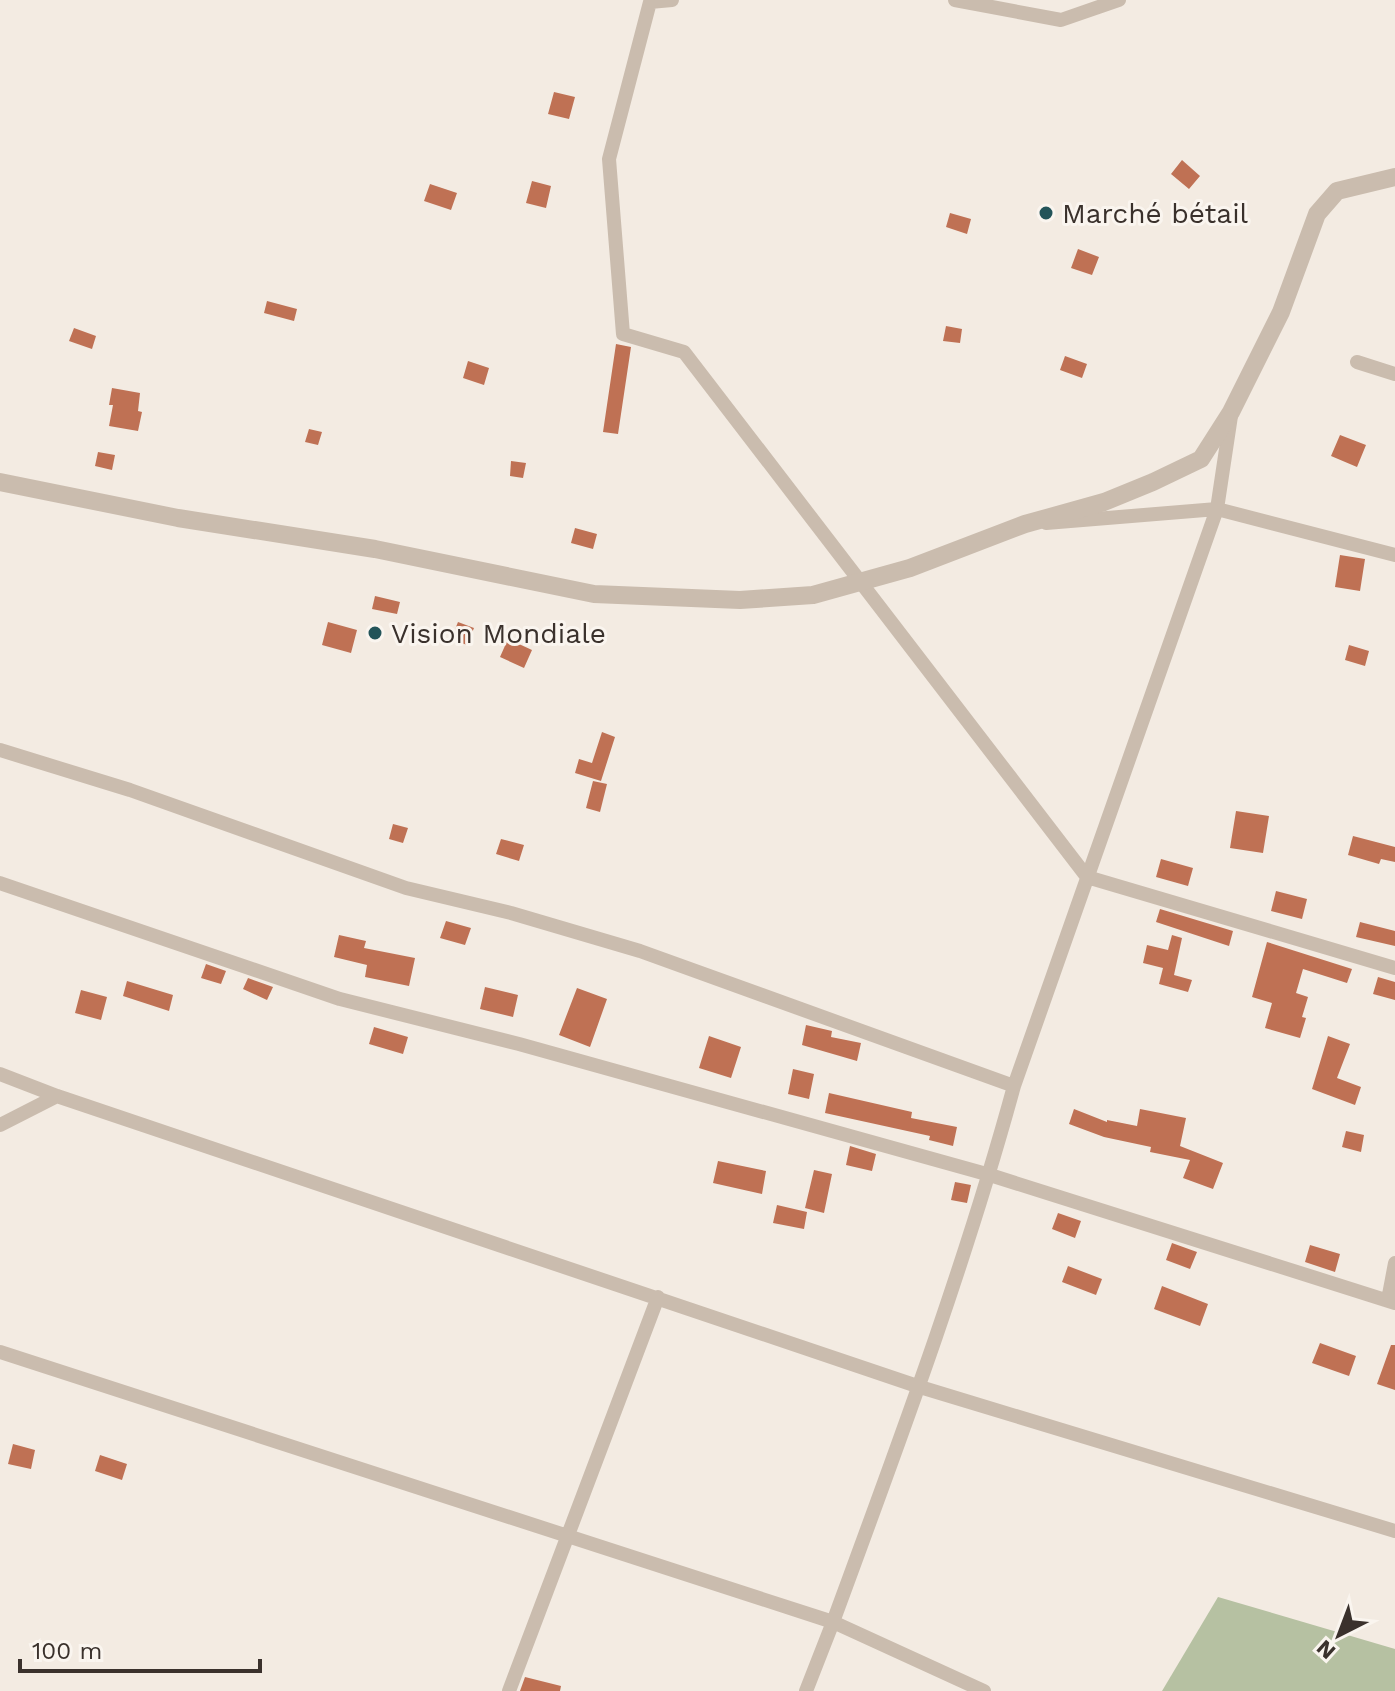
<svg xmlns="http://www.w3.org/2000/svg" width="1395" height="1691" font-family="'Work Sans',sans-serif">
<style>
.green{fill:#b6c1a2}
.building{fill:#bf7154}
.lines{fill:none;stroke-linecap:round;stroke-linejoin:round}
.minor{stroke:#cabcae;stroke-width:14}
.tertiary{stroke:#cabcae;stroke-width:18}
.poi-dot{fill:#235459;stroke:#faf5ef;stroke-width:3}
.labels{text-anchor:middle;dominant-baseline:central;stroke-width:6;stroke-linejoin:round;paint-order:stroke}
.poi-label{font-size:28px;fill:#3a312c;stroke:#faf5ef;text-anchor:start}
</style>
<rect width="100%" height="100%" fill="#f3ebe2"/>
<!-- green -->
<path class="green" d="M1218,1597L1395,1649V1691H1162Z"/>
<!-- building -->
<path class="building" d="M554,92L575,97L569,119L548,114Z
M1182,160L1200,176L1189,189L1171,174Z
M532,181L551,186L546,208L526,203Z
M430,184L457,193L451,210L424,201Z
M950,213L971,219L967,234L946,227Z
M1078,249L1099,257L1092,275L1071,268Z
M267,301L297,309L294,321L264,313Z
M946,326L962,329L960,343L943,341Z
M74,328L96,336L92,349L69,341Z
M616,344L631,347L618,434L603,432Z
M1065,356L1087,364L1082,378L1060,370Z
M468,361L489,368L484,385L463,378Z
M112,388L140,393L138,411L142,412L138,431L109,426L113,405H109Z
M309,429L322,432L318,445L305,442Z
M1340,435L1366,445L1357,467L1331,456Z
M98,452L115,455L112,470L95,466Z
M511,461L526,463L523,478L510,476Z
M575,528L597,534L593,549L571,543Z
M1340,555L1365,559L1360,591L1335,587Z
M375,596L400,602L397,614L372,609Z
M328,622L357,630L351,653L322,645Z
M458,622L474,628L467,645L451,639Z
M508,639L532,650L524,668L500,657Z
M1349,645L1369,651L1365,666L1345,660Z
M602,732L615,737L601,781L575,773L579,759L592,763Z
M593,781L607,784L600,812L586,808Z
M1236,811L1269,816L1263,853L1230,848Z
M393,824L408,828L403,843L389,839Z
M1353,836L1395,847V862L1381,859L1379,864L1348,855Z
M501,839L524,845L519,861L496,854Z
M1161,859L1193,868L1188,886L1156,877Z
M1276,891L1307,899L1302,919L1271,911Z
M1160,909L1233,931L1229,946L1156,922Z
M446,921L471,928L465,945L440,938Z
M1360,922L1395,931V946L1356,937Z
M339,935L366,941L364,948L415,958L409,986L365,977L367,965L334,957Z
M1172,935L1182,938L1174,975L1192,980L1188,992L1159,984L1163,968L1143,963L1147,945L1168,950Z
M1267,942L1352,969L1347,983L1303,969L1296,993L1308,997L1302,1017L1306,1018L1300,1038L1265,1028L1272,1003L1252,997Z
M206,964L226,971L221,984L201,978Z
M1378,977L1395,982V1000L1373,994Z
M248,978L273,987L267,1000L243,989Z
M127,981L173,995L169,1011L123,996Z
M485,987L518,995L513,1017L480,1009Z
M577,988L607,999L590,1047L559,1035Z
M81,990L107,997L101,1020L75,1013Z
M806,1025L832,1031L831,1037L861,1043L857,1061L802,1045Z
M374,1027L408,1037L403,1054L369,1044Z
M709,1036L741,1047L731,1078L699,1068Z
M1328,1036L1350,1044L1337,1078L1361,1087L1355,1105L1312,1089Z
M793,1069L814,1074L809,1099L788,1094Z
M829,1093L912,1112L911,1118L957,1127L953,1146L929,1140L930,1136L825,1113Z
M1074,1109L1107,1122V1120L1137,1126L1140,1109L1186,1118L1180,1146L1223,1163L1213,1189L1183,1178L1190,1160L1150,1152L1151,1147L1104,1137L1069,1124Z
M1346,1131L1364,1135L1361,1152L1342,1147Z
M850,1146L876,1154L872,1171L846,1165Z
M718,1161L766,1171L762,1194L713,1183Z
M814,1170L832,1174L824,1213L805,1208Z
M955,1182L971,1185L967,1203L951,1200Z
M777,1205L807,1212L804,1229L773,1223Z
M1058,1213L1081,1221L1075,1238L1052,1229Z
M1172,1243L1197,1252L1190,1269L1166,1260Z
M1310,1245L1340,1254L1335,1272L1305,1262Z
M1068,1266L1102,1279L1096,1295L1062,1282Z
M1162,1286L1208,1304L1200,1326L1154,1309Z
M1320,1343L1356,1356L1349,1376L1312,1363Z
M1391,1345H1395V1390L1377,1384Z
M13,1444L35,1450L31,1469L8,1464Z
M100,1455L127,1464L122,1480L95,1471Z
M525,1677L561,1686L560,1691H520Z"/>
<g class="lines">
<!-- minor -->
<path class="minor" d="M672,0L650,2L609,159L623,334L684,352L1087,877L1395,968
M955,0L1061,20L1119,0
M1357,362L1395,374
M1046,523L1217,509L1395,555
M0,750L130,790L406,888L511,913L640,951L1014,1086
M0,883L340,999L519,1044L990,1175L1395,1303
M0,1074L57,1096L920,1387L1395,1531
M0,1125L57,1096
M1388,1300L1395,1263
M0,1352L833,1622L806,1691
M509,1691L658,1297
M984,1691L833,1622C898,1445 964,1269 1014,1086L1217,509L1231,416"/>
<!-- tertiary -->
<path class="tertiary" d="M0,482L178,518L375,549L594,594L740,600L813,595L910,568L1025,524L1104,502L1153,482L1201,459L1231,412L1281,312L1317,214L1337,191L1395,177"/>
</g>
<!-- markers -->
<g class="poi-dot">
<circle cx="1046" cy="213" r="8"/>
<circle cx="375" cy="633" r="8"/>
</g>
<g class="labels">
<!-- poi labels -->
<g class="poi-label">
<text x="1062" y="213">Marché bétail</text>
<text x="391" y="633">Vision Mondiale</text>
</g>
</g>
<!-- north arrow -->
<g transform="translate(1339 1635) rotate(222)" stroke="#faf5ef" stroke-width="6" paint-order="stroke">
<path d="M0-6L14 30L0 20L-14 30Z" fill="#3a312c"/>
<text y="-12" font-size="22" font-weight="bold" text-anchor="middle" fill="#3a312c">N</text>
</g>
<!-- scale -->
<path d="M20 1659v12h240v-12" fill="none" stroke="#3a312c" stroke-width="4"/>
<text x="32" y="1659" font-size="24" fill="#3a312c" stroke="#faf5ef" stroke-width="6" paint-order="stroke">100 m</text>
</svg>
